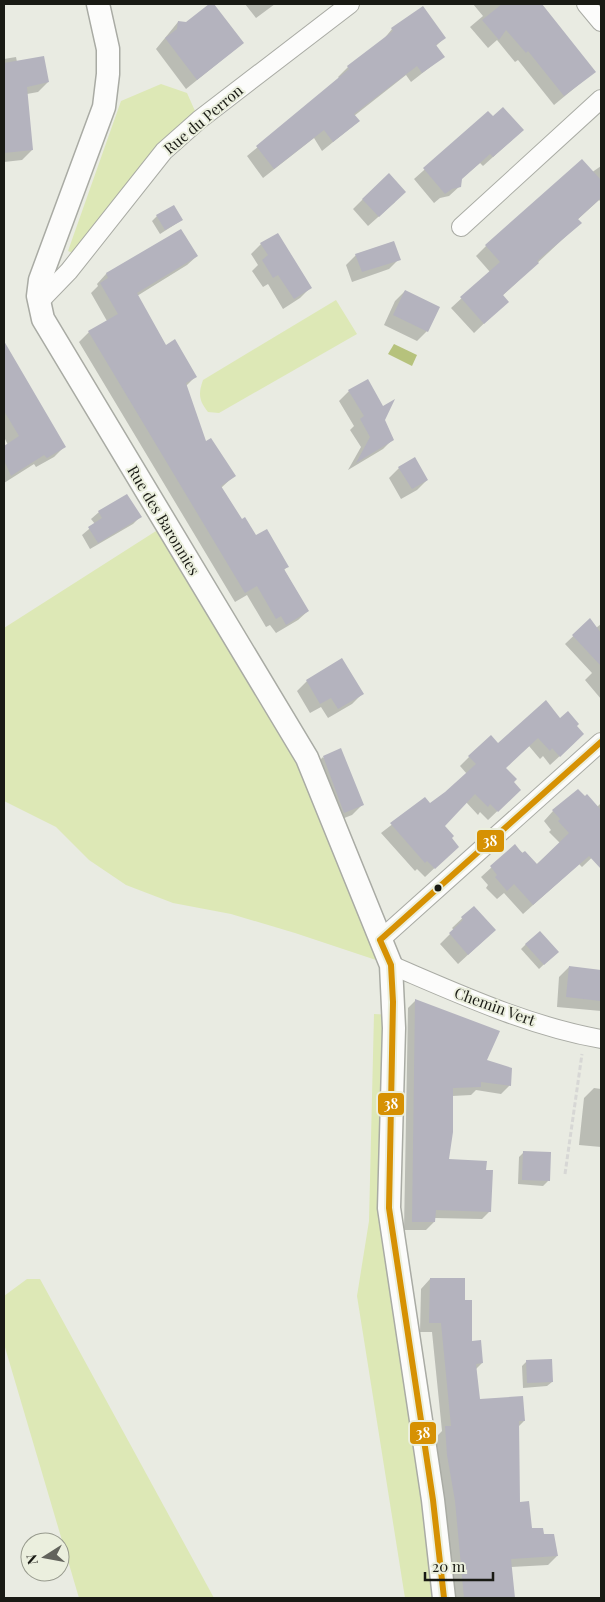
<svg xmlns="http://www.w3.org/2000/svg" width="605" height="1602" font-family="'Playfair Display',serif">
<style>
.green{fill:#dde8b6}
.water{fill:#b6c27c}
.shadow{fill:#0003}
.building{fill:#b4b3be}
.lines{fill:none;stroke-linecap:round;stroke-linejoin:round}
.minor-casing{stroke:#a9aba4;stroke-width:20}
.tertiary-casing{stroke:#a9aba4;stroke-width:25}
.path{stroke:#d7d7d5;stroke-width:3;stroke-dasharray:5 2.5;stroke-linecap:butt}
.minor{stroke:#fcfcfb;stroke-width:18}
.tertiary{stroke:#fcfcfb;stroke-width:22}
.bus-1-casing{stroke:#ebefde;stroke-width:10}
.bus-1{stroke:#d69103;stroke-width:6}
.bus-dot{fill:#191a14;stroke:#ebefde;stroke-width:2}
.labels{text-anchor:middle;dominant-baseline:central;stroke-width:4;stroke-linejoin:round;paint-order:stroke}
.street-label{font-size:15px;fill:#191a14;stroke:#ebefde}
.line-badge{stroke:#ebefde;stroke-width:2}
.badge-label{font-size:14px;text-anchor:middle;font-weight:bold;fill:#fff}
</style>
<rect width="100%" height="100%" fill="#e9ebe2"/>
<!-- green -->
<path class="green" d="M161,84L187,93L199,120L80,256L68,251L121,101Z
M336,300L357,334L219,413L208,412C199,401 198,394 203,380Z
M167,524L307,758L391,965L295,933L231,914L173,903L126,885L89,860L56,827L4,801V628Z
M374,1014L393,1015L389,1208L444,1598H405L357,1296L369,1221Z
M27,1279H40L214,1598H79L4,1344V1296Z"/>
<!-- water -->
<path class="water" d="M394,344L417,355L412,366L388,354Z"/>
<!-- shadow -->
<path class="shadow" d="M213,4L243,43L186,89L156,49L178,22L186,23Z
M245,4H275L256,18Z
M473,4H541L594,72L554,105L518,60L515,62L497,40L488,48L470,27L483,16Z
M423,7L444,38L436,46L443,57L411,82L406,75L354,116L359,121L322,151L314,138L263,178L247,156L340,79L338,77L348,67L383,40L392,29Z
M16,57L17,62L48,82L38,92L27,94L32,150L22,160L4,162V59Z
M488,113L512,140L483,166L480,163L460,180V186L449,196L440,198L434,203L414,179Z
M601,166V202L599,200L577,220L580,223L502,296L497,311L474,333L451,308L490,272L476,256L486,246Z
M363,199L395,202L368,226L353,209Z
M157,216L182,220L160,234L152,221Z
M181,231L197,256L187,265L137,296L166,346L195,377L186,386L205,443L234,476L221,488L241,521L287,567L284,570L308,611L298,620L276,633L270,625L266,627L247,595L235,602L79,342L89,332L107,321L91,293L98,286L97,284L106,274Z
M278,235L310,288L300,298L283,309L268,284L263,287L252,271L258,265L251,254L261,244Z
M356,255L399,259L389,269L352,282L346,265Z
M405,291L427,331L417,341L384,325L395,301Z
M4,364L64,447L54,457L36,467L34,464L4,483V447L8,445L4,437Z
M349,391L384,420L393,439L383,449L348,470L361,447L350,430L354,426L339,401Z
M399,468L427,480L417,490L401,499L389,478Z
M99,512L140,517L133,524L90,549L82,535L95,524L91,519Z
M590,620L596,628L601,624V699L585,680L592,673L565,644Z
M307,681L362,694L352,704L328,718L321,707L310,713L297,691Z
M560,720L575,726L574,743L550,765L543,756L540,759L529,746L504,768L512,782L510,799L488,820L480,812L478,815L466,802L443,826L457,847L425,877L417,869L415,871L381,833L425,799L430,804L445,793L467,774L460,766L469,757Z
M323,757L362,805L352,815L334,822L313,767Z
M601,803V849L582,867L579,864L523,914L504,893L497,899L486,888L488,885L481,877L515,846L536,865L560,843L549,832L551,830L544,821L553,811L597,807Z
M474,907L484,940L458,964L440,944L454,930L452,928Z
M526,944L557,952L539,969L521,949Z
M569,967L601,971V1011L557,1007L559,977Z
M416,1000L510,1085L501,1094L476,1090L471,1095L452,1096L447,1160L485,1171L490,1211L482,1219L434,1218V1222L426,1230H404L408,1008Z
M594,1088L601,1089V1147L579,1145L584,1098Z
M524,1152L548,1181L543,1186L518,1184L519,1157Z
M430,1279L464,1301L471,1342L482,1363L476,1369L479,1400L524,1421L518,1427V1503L530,1530L542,1535L557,1556L548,1565L511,1567L514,1598H453L446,1511L444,1494H442L436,1437L442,1431L432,1332H420L421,1289Z
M527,1361L552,1382L547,1386L523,1388L522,1366Z"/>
<!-- building -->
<path class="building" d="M209,4H214L244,43L197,80L165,38L177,29L178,21L186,22Z
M502,4H542L596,72L564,96L528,51L526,53L506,30L499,40L482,20Z
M423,6L446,38L436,45L445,57L422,73L417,66L354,114L360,121L333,142L324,130L274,169L256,146L349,69L347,66L393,31L391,28Z
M44,56L49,82L27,87L33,150L4,153V63Z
M503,107L524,130L493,157L490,154L462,179L461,187L452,189L445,194L423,168L488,111L493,116Z
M582,159L601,180V198L578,219L582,223L537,261L539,263L503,295L509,302L484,324L460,297L500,262L485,245Z
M389,173L406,192L379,217L362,199Z
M174,205L183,220L165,230L156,215Z
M181,229L198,256L137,293L166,345L175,339L197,377L186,383L206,441L211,438L236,476L221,486L242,519L245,517L256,535L267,529L289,567L284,569L309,611L286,625L281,616L276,619L257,586L245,593L88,331L118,314L100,283L108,278L106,273Z
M278,233L312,288L294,299L278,275L273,278L262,260L268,255L260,243Z
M394,241L401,260L362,272L355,254Z
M405,290L440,307L428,332L393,315Z
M4,341L66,447L47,458L44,455L11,476L4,460V446L19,436L4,411Z
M368,379L383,406L395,399L385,420L394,440L356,463L370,437L360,419L364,416L348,390Z
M415,457L428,480L412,489L398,467Z
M127,494L142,517L98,543L88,527L102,518L98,511Z
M590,618L601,633V666L572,635Z
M342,658L364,694L338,709L331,698L320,704L306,680Z
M546,700L560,718L568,711L579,724L577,726L584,734L560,757L552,748L550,751L538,738L506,768L517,779L514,782L521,790L498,812L490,804L488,807L475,794L445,826L454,836L452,838L459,847L435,869L427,861L425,863L390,823L425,797L430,803L445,792L476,764L468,756L491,735L498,743Z
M341,748L364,805L344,813L323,756Z
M578,789L585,796L587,794L601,810V869L589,856L533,905L514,884L507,891L495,877L497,875L490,866L515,844L522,853L525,851L537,864L569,833L558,821L560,819L552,810Z
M474,906L496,930L468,955L449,933L463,920L461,917Z
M540,931L559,952L544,965L525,944Z
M569,966L601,970V1001L566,997Z
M415,999L500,1031L487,1060L512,1068L511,1086L481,1082V1087L453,1088V1132L449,1159L487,1161L486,1170H493L491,1212L436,1210L435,1222H412Z
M523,1151L551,1152L550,1181L522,1180Z
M430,1278H465V1300H472V1341L481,1340L483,1363L476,1364L480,1399L523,1396L525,1421H519L520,1502L529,1501L532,1528H543L544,1534H554L558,1556L511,1559L515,1598H464L455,1501L447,1455L445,1426H451L441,1323H429Z
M552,1359L553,1382L527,1383L526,1360Z"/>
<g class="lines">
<!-- minor casing -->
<g class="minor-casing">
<path id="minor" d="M586,4L601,22
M461,227L601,99
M39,302L69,271L164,151L199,120L350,4
M380,940L601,742
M391,965C459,994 528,1026 601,1039"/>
</g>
<!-- tertiary casing -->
<g class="tertiary-casing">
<path id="tertiary" d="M98,4L108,49V74L104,107L40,280L38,296L43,319L307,758L391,965L394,1028L389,1208L433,1500L444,1598"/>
</g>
<!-- path -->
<path class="path" d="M565,1174L582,1054"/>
<!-- minor -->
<use href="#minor" class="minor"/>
<!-- tertiary -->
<use href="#tertiary" class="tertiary"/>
<!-- bus-1 casing -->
<g class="bus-1-casing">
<path id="bus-1" d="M380,940L391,965L393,1002L389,1208L433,1500L444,1598
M380,940L601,742"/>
</g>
<!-- bus-1 -->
<use href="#bus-1" class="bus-1"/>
</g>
<!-- markers -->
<circle class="bus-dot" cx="438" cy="888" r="4.5"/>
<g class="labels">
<!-- street labels -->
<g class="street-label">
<text transform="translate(203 119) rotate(-40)">Rue du Perron</text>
<text transform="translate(164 520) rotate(59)">Rue des Baronnies</text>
<text transform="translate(495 1006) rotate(20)">Chemin Vert</text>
</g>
</g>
<g class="line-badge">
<rect x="476" y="829" width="29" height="24" rx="5" fill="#d69103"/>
<rect x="377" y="1092" width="28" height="24" rx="5" fill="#d69103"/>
<rect x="409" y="1421" width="28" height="24" rx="5" fill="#d69103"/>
</g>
<g class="badge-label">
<text x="490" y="846">38</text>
<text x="391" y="1109">38</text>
<text x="423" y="1438">38</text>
</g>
<!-- border -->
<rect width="605" height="1602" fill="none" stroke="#191a14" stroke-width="10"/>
<!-- north arrow -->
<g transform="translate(45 1557) rotate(259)"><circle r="24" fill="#ebefde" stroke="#979a8d"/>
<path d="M0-4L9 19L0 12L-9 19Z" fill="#62635c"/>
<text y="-8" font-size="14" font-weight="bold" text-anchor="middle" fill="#191a14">N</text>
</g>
<!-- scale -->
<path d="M425 1572v8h68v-8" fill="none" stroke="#191a14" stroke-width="2.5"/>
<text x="432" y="1572" font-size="15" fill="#191a14" stroke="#ebefde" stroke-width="4" paint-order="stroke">20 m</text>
</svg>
